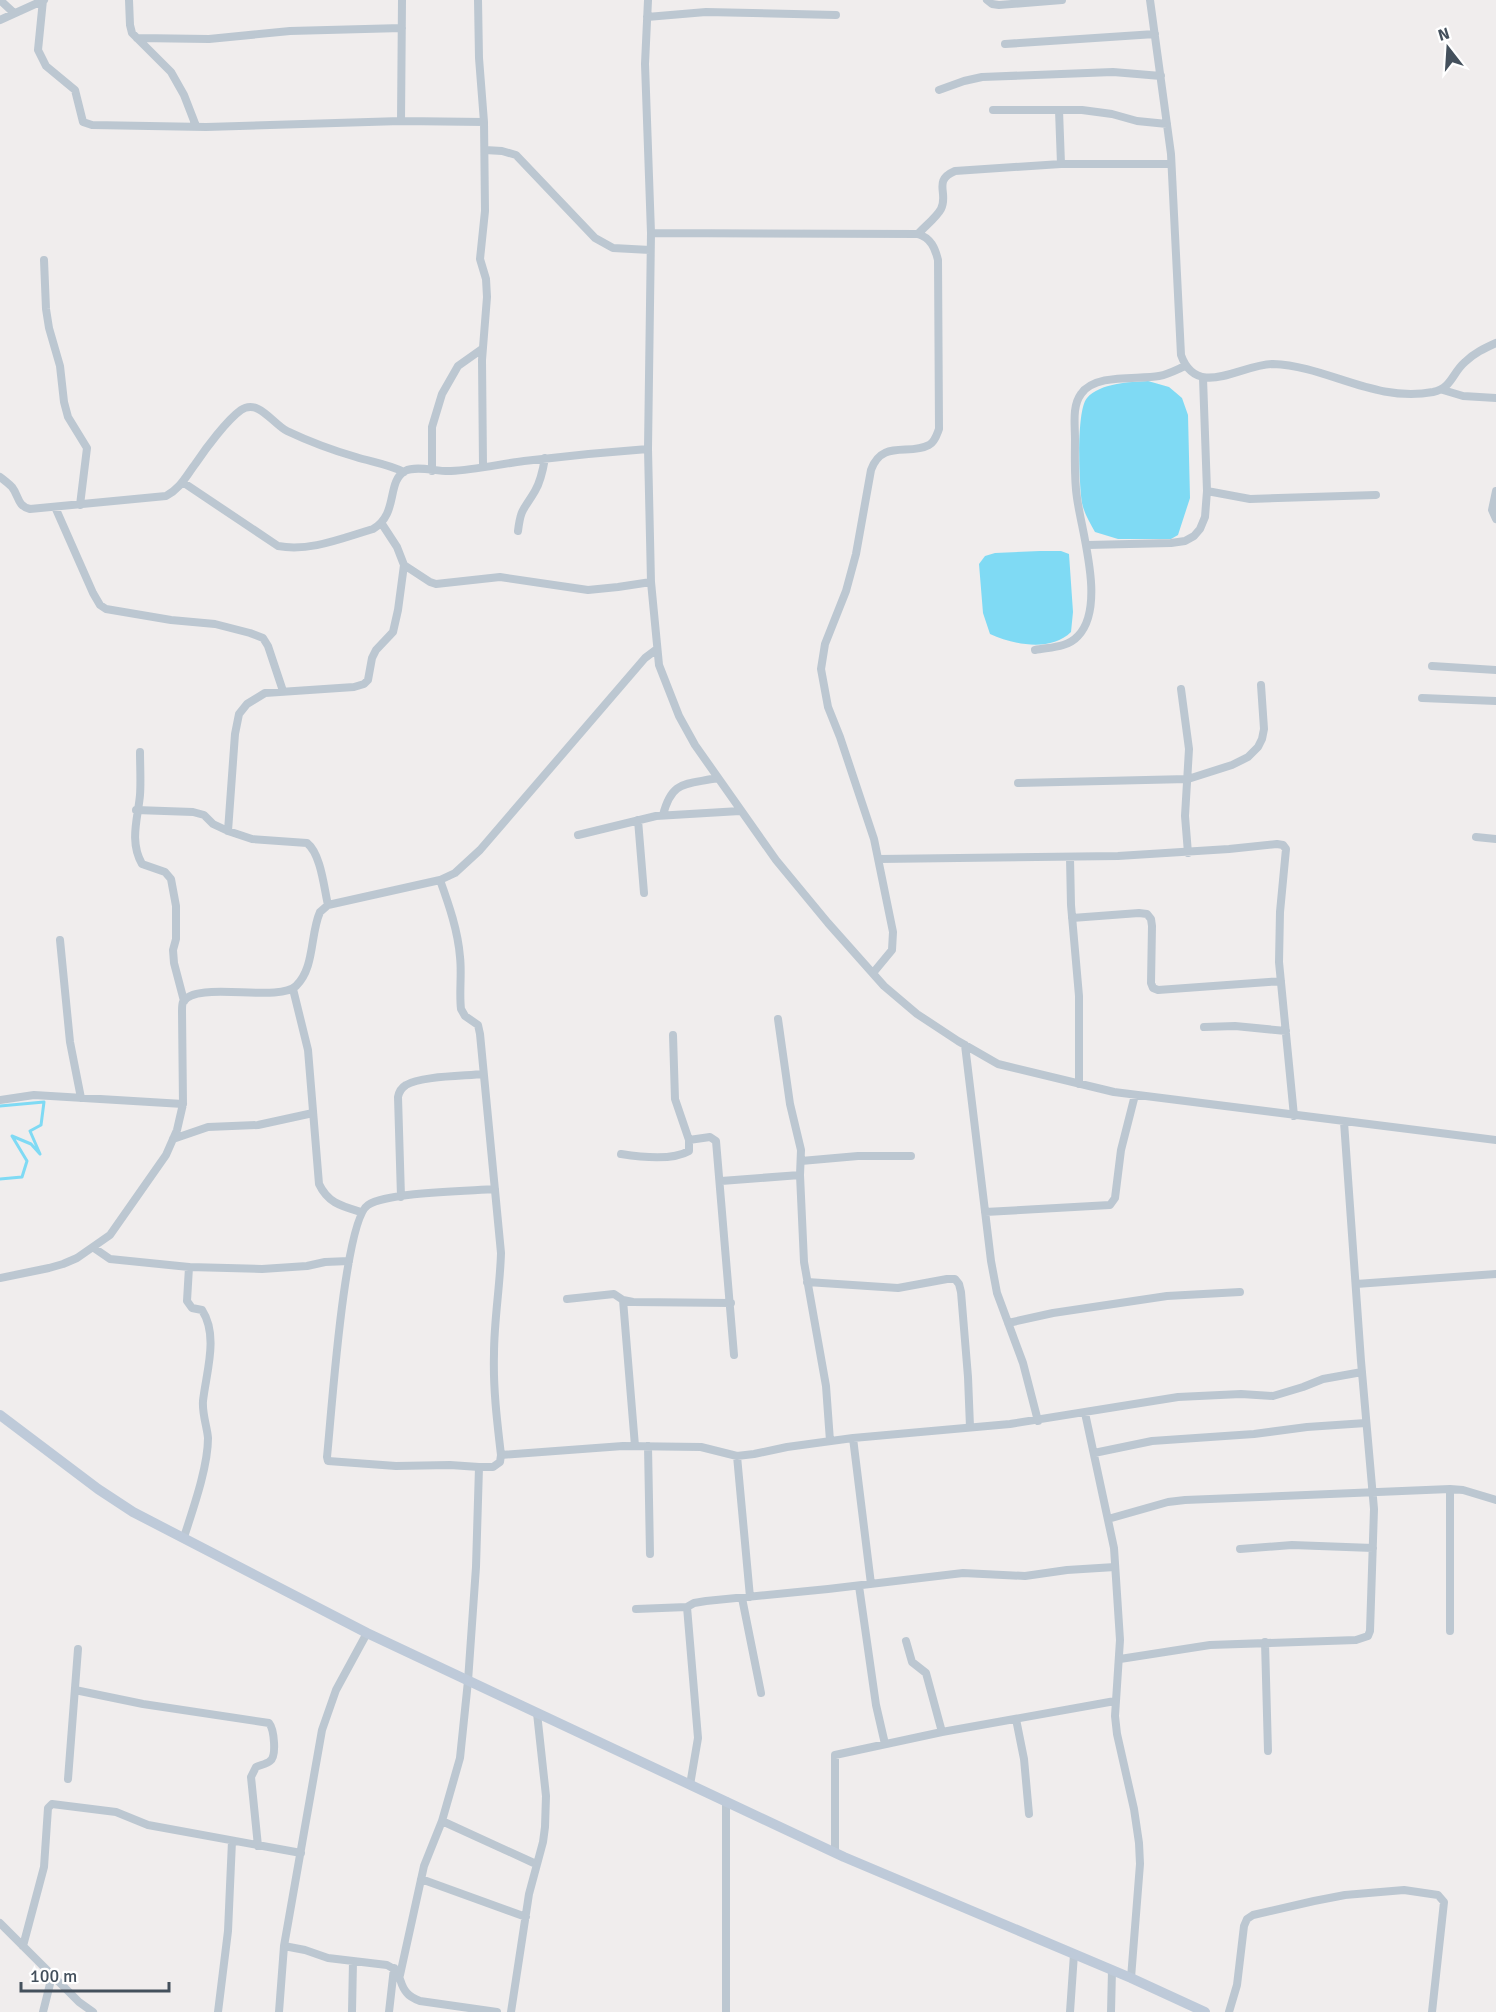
<svg xmlns="http://www.w3.org/2000/svg" width="1496" height="2012" font-family="Signika,sans-serif">
<style>
.water{fill:#7fdaf4}
.lines{fill:none;stroke-linecap:round;stroke-linejoin:round}
.stream{stroke:#7fdaf4;stroke-width:3}
.minor{stroke:#bcc7d1;stroke-width:8}
.secondary{stroke:#becad9;stroke-width:10}
</style>
<rect width="100%" height="100%" fill="#f0eded"/>
<!-- water -->
<path class="water" d="M1148,381L1169,387L1175,392L1182,398L1188,415L1190,498L1178,535L1171,539H1118L1095,532C1090,523 1084,513 1082,503C1079,485 1076,410 1087,398C1100,383 1130,382 1148,381Z
M1040,551H1061L1069,554L1073,612L1071,632C1051,652 1014,645 990,634L983,613L979,564L985,556L995,553Z"/>
<g class="lines">
<!-- stream -->
<path class="stream" d="M0,1106L44,1102L41,1125L30,1131L40,1154L31,1144L12,1136L27,1161L22,1177L0,1179"/>
<!-- minor -->
<path class="minor" d="M0,0L14,13
M43,0L38,50L46,66L75,90L83,122L92,125L206,127L401,121L484,122L485,211L480,259L486,279L487,297L482,360L483,466
M129,0L130,25L132,33L171,72L184,95L196,126
M478,0L479,58L484,122
M648,0L645,64L651,233L648,449L651,582L659,665L679,716L695,745L776,860L828,923L884,986L917,1014L958,1041L998,1064L1114,1092L1496,1140
M987,0L992,4L999,5L1062,0
M1150,0L1171,154L1181,355C1197,400 1241,364 1273,364C1328,366 1374,403 1433,392C1452,388 1452,373 1465,362C1474,353 1485,348 1496,343
M647,17L706,12L836,15
M0,20L44,0
M137,38L209,39L290,31L402,28
M1005,44L1155,34
M939,90L964,81L982,77L1113,72L1161,76
M993,110H1082L1112,114L1137,121L1167,124
M1059,110L1061,164
M401,121L402,0
M485,150L502,151L516,155L595,238L613,248L650,250
M651,233L918,234C931,238 935,248 938,260L939,429C937,434 935,442 929,445C909,456 882,439 871,470L856,554L846,591L825,644L821,669L828,707L840,737L874,839L893,932L892,950L873,973
M918,234C925,226 936,218 941,209C949,193 932,181 955,171L1061,164H1171
M44,260L46,309L49,328L60,366L64,402L68,417L87,448L80,505
M1443,390L1463,396L1496,398
M432,471V427L442,394L458,366L482,349
M0,477C4,480 8,483 12,487C19,496 17,506 30,509L166,496C181,488 186,476 196,463C206,448 227,420 241,410C258,398 273,424 287,431C306,440 335,451 356,457C372,462 388,464 404,472
M184,483L278,546C310,552 342,538 373,529C399,514 386,482 405,471C417,465 437,472 451,471C475,470 500,464 524,461C565,456 606,452 648,449
M1207,491L1250,499L1376,495
M1496,491L1492,510L1496,519
M55,507L93,593L100,605L106,609L171,620L215,624L250,633L263,638L268,646L283,691
M518,531C521,507 524,510 535,491C541,481 543,470 545,458
M1088,545L1171,543L1185,541L1194,536L1200,529L1205,517L1207,491L1203,378
M404,565L430,582L436,584L500,577L588,590L618,587L651,582
M1035,650C1050,647 1067,648 1078,636C1106,607 1082,534 1077,498C1074,479 1075,458 1075,439C1075,425 1072,406 1081,394C1095,373 1138,380 1159,376C1169,374 1176,370 1185,366
M1432,666L1496,670
M1181,689L1189,749L1185,816L1188,853
M1422,698L1496,701
M140,752C140,766 141,781 140,795C138,818 129,841 142,864L165,872L171,879L176,906V939L173,950L174,963L184,1001
M1018,783L1188,779L1232,765L1248,757L1258,747L1262,739L1264,729L1261,685
M136,810L193,812L204,815L213,824L228,831L252,839L307,843C321,854 324,888 328,905
M663,815C672,780 685,785 717,778
M638,820L644,893
M228,831L235,734L239,714L247,704L265,693L354,687L364,684L368,680L372,658L376,650L393,632L398,610L404,565L397,547L382,524
M578,835L656,816L740,811
M1476,837L1496,839
M1070,858L1071,905L1079,996V1084
M879,859L1118,856L1229,849L1277,844L1283,845L1286,849L1280,912L1279,962L1294,1116
M440,880C449,905 458,931 460,957C462,974 459,992 461,1009L465,1016L478,1025L480,1034L501,1253C500,1287 494,1320 494,1354C493,1388 497,1421 501,1455
M1072,918L1139,913L1147,914L1151,919L1152,926L1151,983L1153,988L1158,990L1281,981
M60,940L70,1042L81,1098
M293,989L308,1050L319,1184C328,1203 341,1206 361,1212
M778,1019L790,1104L801,1150L800,1175L804,1262L826,1386L830,1441
M1204,1027L1235,1026L1286,1031
M673,1035L675,1099L689,1140
M965,1045L991,1261L997,1293L1023,1363L1038,1421
M0,1100L34,1095L183,1104L182,1011C182,1008 182,1004 183,1002C195,980 278,1003 296,986C315,968 310,934 320,912L328,905L440,880L455,873L480,850L645,658L657,649
M173,1139L208,1127L258,1125L313,1113
M621,1154C640,1157 672,1161 689,1151V1140L710,1137L716,1141L734,1355
M801,1161L858,1156H911
M721,1181L800,1175
M495,1189C468,1191 388,1192 368,1205C344,1220 331,1420 327,1457L328,1461L396,1466L450,1465L479,1467H493L500,1462L501,1455L623,1446L701,1447L737,1456L754,1454L787,1447L853,1438L1010,1424L1178,1397L1241,1394L1273,1396L1303,1387L1323,1379L1362,1372
M401,1197L398,1097C399,1092 401,1088 406,1085C420,1076 465,1076 483,1074
M985,1212L1110,1205L1115,1198L1121,1150L1135,1095
M94,1248L110,1259L189,1267L187,1301L192,1308L202,1310C219,1336 206,1373 203,1401C202,1414 207,1426 208,1438C208,1467 193,1509 184,1537
M189,1267L262,1269L307,1266L325,1262L349,1261
M0,1278L49,1268L63,1264L77,1258L110,1235L166,1155L177,1130L183,1104
M807,1282L898,1288L947,1279H955L959,1284L961,1292L968,1377L970,1427
M1356,1284L1496,1274
M567,1299L614,1294L623,1300L633,1302L731,1303
M623,1300L635,1446
M1008,1323L1053,1313L1167,1296L1240,1292
M1085,1413L1114,1548L1120,1640L1115,1716L1117,1734L1134,1809L1139,1843L1140,1864L1131,1978
M853,1438L871,1584
M648,1446L650,1554
M1094,1453L1152,1441L1254,1434L1307,1427L1366,1423
M737,1456L750,1597
M1450,1489V1631
M1108,1519L1168,1502L1185,1500L1450,1489L1463,1490L1496,1500
M1240,1549L1292,1545L1373,1548
M859,1586L876,1705L885,1744
M742,1598L761,1693
M687,1607L698,1738L690,1785
M636,1609L687,1607L694,1603L706,1601L828,1589L963,1573L1025,1576L1067,1570L1115,1567
M906,1641L912,1662L926,1673L942,1732
M1265,1642L1268,1751
M1120,1659L1210,1645L1356,1640L1368,1636L1370,1631L1374,1509L1361,1361L1344,1122
M75,1690L143,1704L269,1723C274,1729 277,1756 270,1761C267,1764 260,1765 256,1767L251,1777L258,1846
M1016,1719L1024,1759L1029,1814
M68,1779L78,1649
M726,1801V2012
M442,1821L536,1864
M835,1852V1755L942,1732L1115,1701
M421,1879L526,1917
M0,1923L79,2002L93,2012
M23,1946L44,1867L48,1808L52,1804L116,1812L148,1825L301,1853
M284,1946L305,1950L328,1958L387,1965C404,1973 397,1982 407,1993C410,1997 415,1999 420,2001L497,2012
M400,1975L424,1866L442,1821L460,1758L468,1681L476,1567L479,1467
M43,2012L52,1976
M218,2012L228,1931L232,1841
M279,2012L284,1946L322,1730L336,1690L367,1633
M352,2012L353,1961
M389,2012L394,1968
M511,2012L529,1894L543,1842L545,1827L546,1796L537,1713
M1070,2012L1074,1954
M1111,2012L1112,1970
M1229,2012L1237,1985L1244,1926L1247,1919L1253,1915L1314,1901L1345,1895L1404,1890L1438,1895L1444,1902L1432,2012"/>
<!-- secondary -->
<path class="secondary" d="M0,1415L98,1489L133,1512L367,1633L844,1857L1131,1978L1205,2012"/>
</g>
<!-- north arrow -->
<g transform="translate(1448 48) rotate(343)" stroke="#ffffff" stroke-width="4.5" paint-order="stroke">
<path d="M0-4.5L10 22L0 15L-10 22Z" fill="#44505c"/>
<text y="-9" font-size="16" font-weight="bold" text-anchor="middle" fill="#44505c">N</text>
</g>
<!-- scale -->
<path d="M21 1982v9h148v-9" fill="none" stroke="#44505c" stroke-width="3"/>
<text x="30" y="1982" font-size="18" fill="#44505c" stroke="#ffffff" stroke-width="4.5" paint-order="stroke">100 m</text>
</svg>
